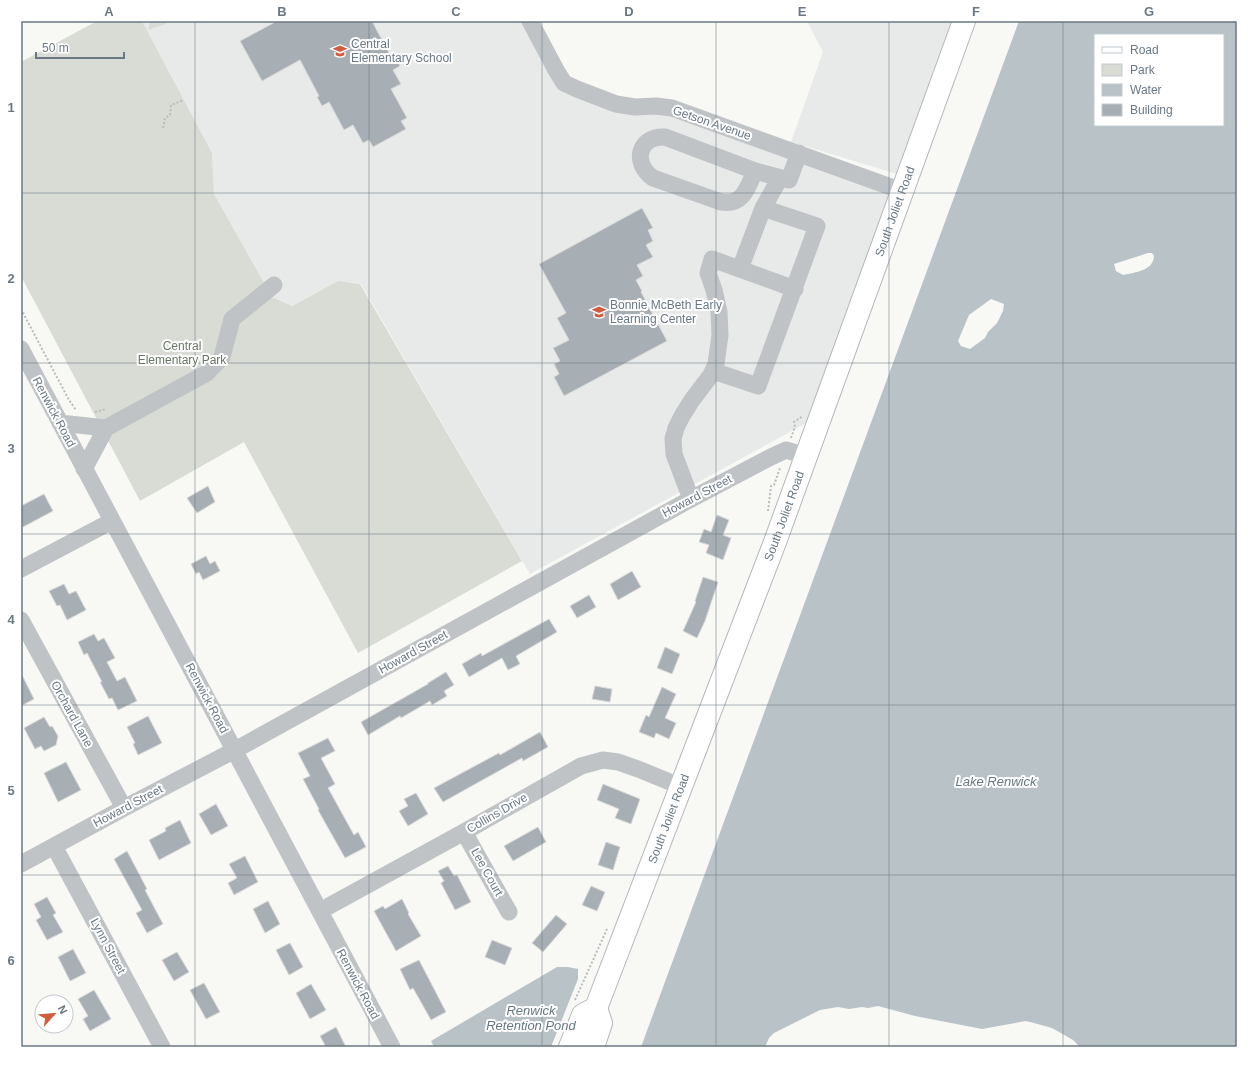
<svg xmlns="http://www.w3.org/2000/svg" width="1258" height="1068" font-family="Helvetica,sans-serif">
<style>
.built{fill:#e8e9e9}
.green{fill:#d8dcd5}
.water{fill:#b9c3c7;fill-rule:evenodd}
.building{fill:#a7aeb4;stroke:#d9d9d8}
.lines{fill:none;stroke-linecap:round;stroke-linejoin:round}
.major-casing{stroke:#b3b7ba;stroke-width:24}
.path{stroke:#b9bcbe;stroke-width:2;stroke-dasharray:2 2;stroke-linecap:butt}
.minor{stroke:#bfc3c6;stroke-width:17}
.major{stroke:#fff;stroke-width:22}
.grid{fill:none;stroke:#6a7883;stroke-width:1;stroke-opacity:0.55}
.labels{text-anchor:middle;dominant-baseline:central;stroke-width:4;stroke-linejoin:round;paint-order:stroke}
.poi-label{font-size:12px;fill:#6a7883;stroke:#fff;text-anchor:start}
.street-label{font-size:12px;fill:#6a7883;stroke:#fff}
.park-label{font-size:12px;fill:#677664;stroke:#fff}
.water-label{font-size:13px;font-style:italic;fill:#66787f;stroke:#fff}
.neatline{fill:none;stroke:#6a7883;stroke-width:1.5}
.grid-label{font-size:13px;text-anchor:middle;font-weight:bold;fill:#6a7883}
</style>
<rect width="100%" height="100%" fill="#f8f8f5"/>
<!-- built -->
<path class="built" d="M142,21H523L568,92L662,113L892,195L810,421L530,574L361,284L338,281L292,306L272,297L214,194L212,153Z
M807,21H952L897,174L791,142L823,52Z"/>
<!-- green -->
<path class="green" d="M97,21H142L212,153L214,194L272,297L292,306L338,281L360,284L522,561L358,653L244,442L140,501L21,276V62Z
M150,21H171L163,25L148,30Z"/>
<!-- water -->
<path class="water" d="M1019,21H1237V1047H1080L1073,1040L1052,1028L1034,1023L1026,1021L982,1029L915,1016L878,1006L868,1008L862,1007L849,1009L838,1007L820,1010L774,1033L769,1038L765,1047H641ZM1095,35H1223V125H1095ZM1148,253H1152L1154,256C1153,271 1136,272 1123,275L1116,271L1114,264ZM991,299L1004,304L1003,311L997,323L988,332L985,338L970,349L961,346L958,341L969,315Z
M557,967H568L578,969V979L551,1047H434L431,1041Z"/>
<!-- building -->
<path class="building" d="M277,21H372L390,55L393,53L400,66L393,70L401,84L391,89L407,118L401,121L406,129L373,147L369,140L363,143L353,125L344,130L329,102L322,106L317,97L319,96L300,60L262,81L240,41Z
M642,208L653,228L648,230L653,241L646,245L653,257L637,265L643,276L636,280L642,291L641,292L667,341L564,396L554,377L559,374L554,364L560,361L553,348L569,340L557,318L566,313L539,264Z
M208,486L215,502L197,513L187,498Z
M44,494L53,511L21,528V506Z
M717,515L729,520L723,535L731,538L723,560L706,553L709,545L699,542L704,529L711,532Z
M206,556L210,564L215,561L220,571L203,580L199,572L196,574L191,564Z
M632,571L641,587L618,600L610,584Z
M703,577L718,582L705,621L697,638L683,631L696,602L695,601Z
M64,584L69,594L76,591L86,610L67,620L60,605L57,606L49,591Z
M589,595L596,607L577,618L570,606Z
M549,619L557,632L516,656L520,664L508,670L502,658L469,677L462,664L481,653L482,656Z
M94,634L98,641L104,638L115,658L107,662L117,681L125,677L137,701L118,710L112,698L109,699L100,682H102L87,653L84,655L78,642Z
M665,647L680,654L672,674L657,668Z
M446,672L454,685L444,691L447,696L432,705L430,701L401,718L400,716L368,735L361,722L428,684V683Z
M21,673L34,699L21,706Z
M595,686L612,689L610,702L592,699Z
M662,687L676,694L665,718L676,723L669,739L656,733L654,738L639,732L646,715L649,717Z
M148,716L162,743L138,755L133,744L135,743L127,727Z
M44,717L50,727L52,726L58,736L56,745L44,751L41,746L35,749L24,728Z
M540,732L548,747L523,761L522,758L443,802L434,788L499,753L500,755Z
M328,738L335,751L321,758L335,784L328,788L354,835L358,832L366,847L345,858L318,810L319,809L303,779L310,776L298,753Z
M66,762L81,790L58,802L44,773Z
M603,784L640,799L631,824L615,818L619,809L597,800Z
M416,793L428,814L408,826L399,811L408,806L404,799Z
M216,804L228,826L211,835L199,814Z
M180,820L191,843L159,860L149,840L166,831L165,828Z
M538,827L546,842L513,861L504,846Z
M606,842L620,847L613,870L598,865Z
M127,851L147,889L145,890L163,924L147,933L136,913L142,910L114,859Z
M245,856L258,882L234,895L228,883L237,878L229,864Z
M448,866L454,876L457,875L471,902L455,910L441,883L444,881L438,871Z
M591,886L605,892L597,911L582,905Z
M47,897L56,913L53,915L63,932L47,940L36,920L41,917L34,904Z
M402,899L409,913L408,914L421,936L396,951L374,911L383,906L385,909Z
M268,901L280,924L265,933L253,909Z
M556,915L567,924L543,952L532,943Z
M492,940L512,948L505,965L485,957Z
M290,943L303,967L289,975L276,950Z
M73,949L86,973L70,981L58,957Z
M177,952L189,972L174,981L162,960Z
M419,960L446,1012L431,1020L413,988L410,990L400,969Z
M204,983L220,1012L206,1019L190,990Z
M311,984L326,1010L310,1019L296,993Z
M94,990L111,1019L90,1031L83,1019L88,1016L78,999Z
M336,1027L346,1047H326L320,1036Z"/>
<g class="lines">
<!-- major casing -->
<g class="major-casing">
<g id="major">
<path id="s1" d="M570,1047L583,1015L596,1008L775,542L964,21"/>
<path d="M593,1047L601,1023L596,1008"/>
</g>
</g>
<!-- path -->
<path class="path" d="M163,128L165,118L170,115L171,105L184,100
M21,309L69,400L76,410
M95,412L106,409
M791,438L795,427L794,422L803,416
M768,511L771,486L774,485L780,468
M575,1000L607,929"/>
<!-- minor -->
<path class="minor" d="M530,21L556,70L564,83L577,89L616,104L635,107L656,106L672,108L902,191
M755,171C748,187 743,206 721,202L653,178C632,163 638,136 665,137L755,171L789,180L799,153
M763,208L780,178
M21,349L392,1047
M713,371L758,386L817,226L763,208L740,269
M60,423L106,428
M84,469L106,428L207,373L222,357L232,319L274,285
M691,499L674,454L673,439L676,428L682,416L692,400L711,375L716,364L720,335L719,312L714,290L708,273L712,259L795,289
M21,569L112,521
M21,620L124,808
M464,832L509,912
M54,846L162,1047
M21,864L124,808L235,750L691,499L771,457L786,450L806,456
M320,911L464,832L581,766L603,760L618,762L638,769L682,787"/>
<!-- major -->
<use href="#major" class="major"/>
</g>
<!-- grid -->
<path class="grid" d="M195,21V1047M369,21V1047M542,21V1047M716,21V1047M889,21V1047M1063,21V1047M21,193H1237M21,363H1237M21,534H1237M21,705H1237M21,875H1237"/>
<!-- icons -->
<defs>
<g id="school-bare" transform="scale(1.08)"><path d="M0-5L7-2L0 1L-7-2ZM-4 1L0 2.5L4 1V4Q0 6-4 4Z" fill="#d05c3d" stroke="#fff" stroke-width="2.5" paint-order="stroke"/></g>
</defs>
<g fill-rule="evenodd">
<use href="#school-bare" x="340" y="51"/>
<use href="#school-bare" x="599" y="312"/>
</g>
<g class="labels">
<!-- poi labels -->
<g class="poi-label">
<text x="351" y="44">Central<tspan x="351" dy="14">Elementary School</tspan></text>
<text x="610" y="305">Bonnie McBeth Early<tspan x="610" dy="14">Learning Center</tspan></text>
</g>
<!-- street labels -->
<g class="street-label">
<text transform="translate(712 123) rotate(19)">Getson Avenue</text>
<text stroke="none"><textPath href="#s1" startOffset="900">South Joliet Road</textPath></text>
<text transform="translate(54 412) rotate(62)">Renwick Road</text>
<text transform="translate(697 496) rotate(-28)">Howard Street</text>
<text stroke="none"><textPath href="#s1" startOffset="576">South Joliet Road</textPath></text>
<text transform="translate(413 652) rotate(-29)">Howard Street</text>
<text transform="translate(207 698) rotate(62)">Renwick Road</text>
<text transform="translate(72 714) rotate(61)">Orchard Lane</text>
<text transform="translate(128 806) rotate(-28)">Howard Street</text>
<text transform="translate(497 813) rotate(-30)">Collins Drive</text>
<text stroke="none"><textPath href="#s1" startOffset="252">South Joliet Road</textPath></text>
<text transform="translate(487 872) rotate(61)">Lee Court</text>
<text transform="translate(108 946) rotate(62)">Lynn Street</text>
<text transform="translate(358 984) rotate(62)">Renwick Road</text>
</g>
<!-- park labels -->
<g class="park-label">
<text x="182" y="346">Central<tspan x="182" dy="14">Elementary Park</tspan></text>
</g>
<!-- water labels -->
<g class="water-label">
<text x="996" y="781">Lake Renwick</text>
<text x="531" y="1010">Renwick<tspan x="531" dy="15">Retention Pond</tspan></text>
</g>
</g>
<!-- border -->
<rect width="1258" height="1068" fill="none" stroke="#ffffff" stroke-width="44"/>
<!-- legend -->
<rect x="1094" y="34" width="130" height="92" fill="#ffffff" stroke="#c3c9cd"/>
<rect x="1102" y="47" width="20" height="6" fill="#ffffff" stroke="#c3c9cd"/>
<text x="1130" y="54" font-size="12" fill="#6a7883">Road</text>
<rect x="1102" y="64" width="20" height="12" fill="#d8dcd5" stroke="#c3c9cd"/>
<text x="1130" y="74" font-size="12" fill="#6a7883">Park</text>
<rect x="1102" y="84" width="20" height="12" fill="#b9c3c7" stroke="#c3c9cd"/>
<text x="1130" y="94" font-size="12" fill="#6a7883">Water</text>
<rect x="1102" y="104" width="20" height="12" fill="#a7aeb4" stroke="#c3c9cd"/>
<text x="1130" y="114" font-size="12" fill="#6a7883">Building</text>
<!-- north arrow -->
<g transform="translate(54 1014) rotate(63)"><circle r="19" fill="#ffffff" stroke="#c3c9cd"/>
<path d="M0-3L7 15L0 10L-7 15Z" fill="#d05c3d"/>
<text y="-6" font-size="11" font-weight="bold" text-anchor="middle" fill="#6a7883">N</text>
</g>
<!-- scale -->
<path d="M36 52v6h88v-6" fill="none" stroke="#6a7883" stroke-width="2"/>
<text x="42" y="52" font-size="12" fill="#6a7883" stroke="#ffffff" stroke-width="3" paint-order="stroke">50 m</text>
<rect x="22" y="22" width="1214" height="1024" class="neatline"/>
<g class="grid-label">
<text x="109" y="16">A</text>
<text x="282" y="16">B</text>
<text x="456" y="16">C</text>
<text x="629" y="16">D</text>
<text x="802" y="16">E</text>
<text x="976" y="16">F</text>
<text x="1149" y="16">G</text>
<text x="11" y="112">1</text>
<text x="11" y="283">2</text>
<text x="11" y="453">3</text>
<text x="11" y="624">4</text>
<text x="11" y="795">5</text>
<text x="11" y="965">6</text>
</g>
</svg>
